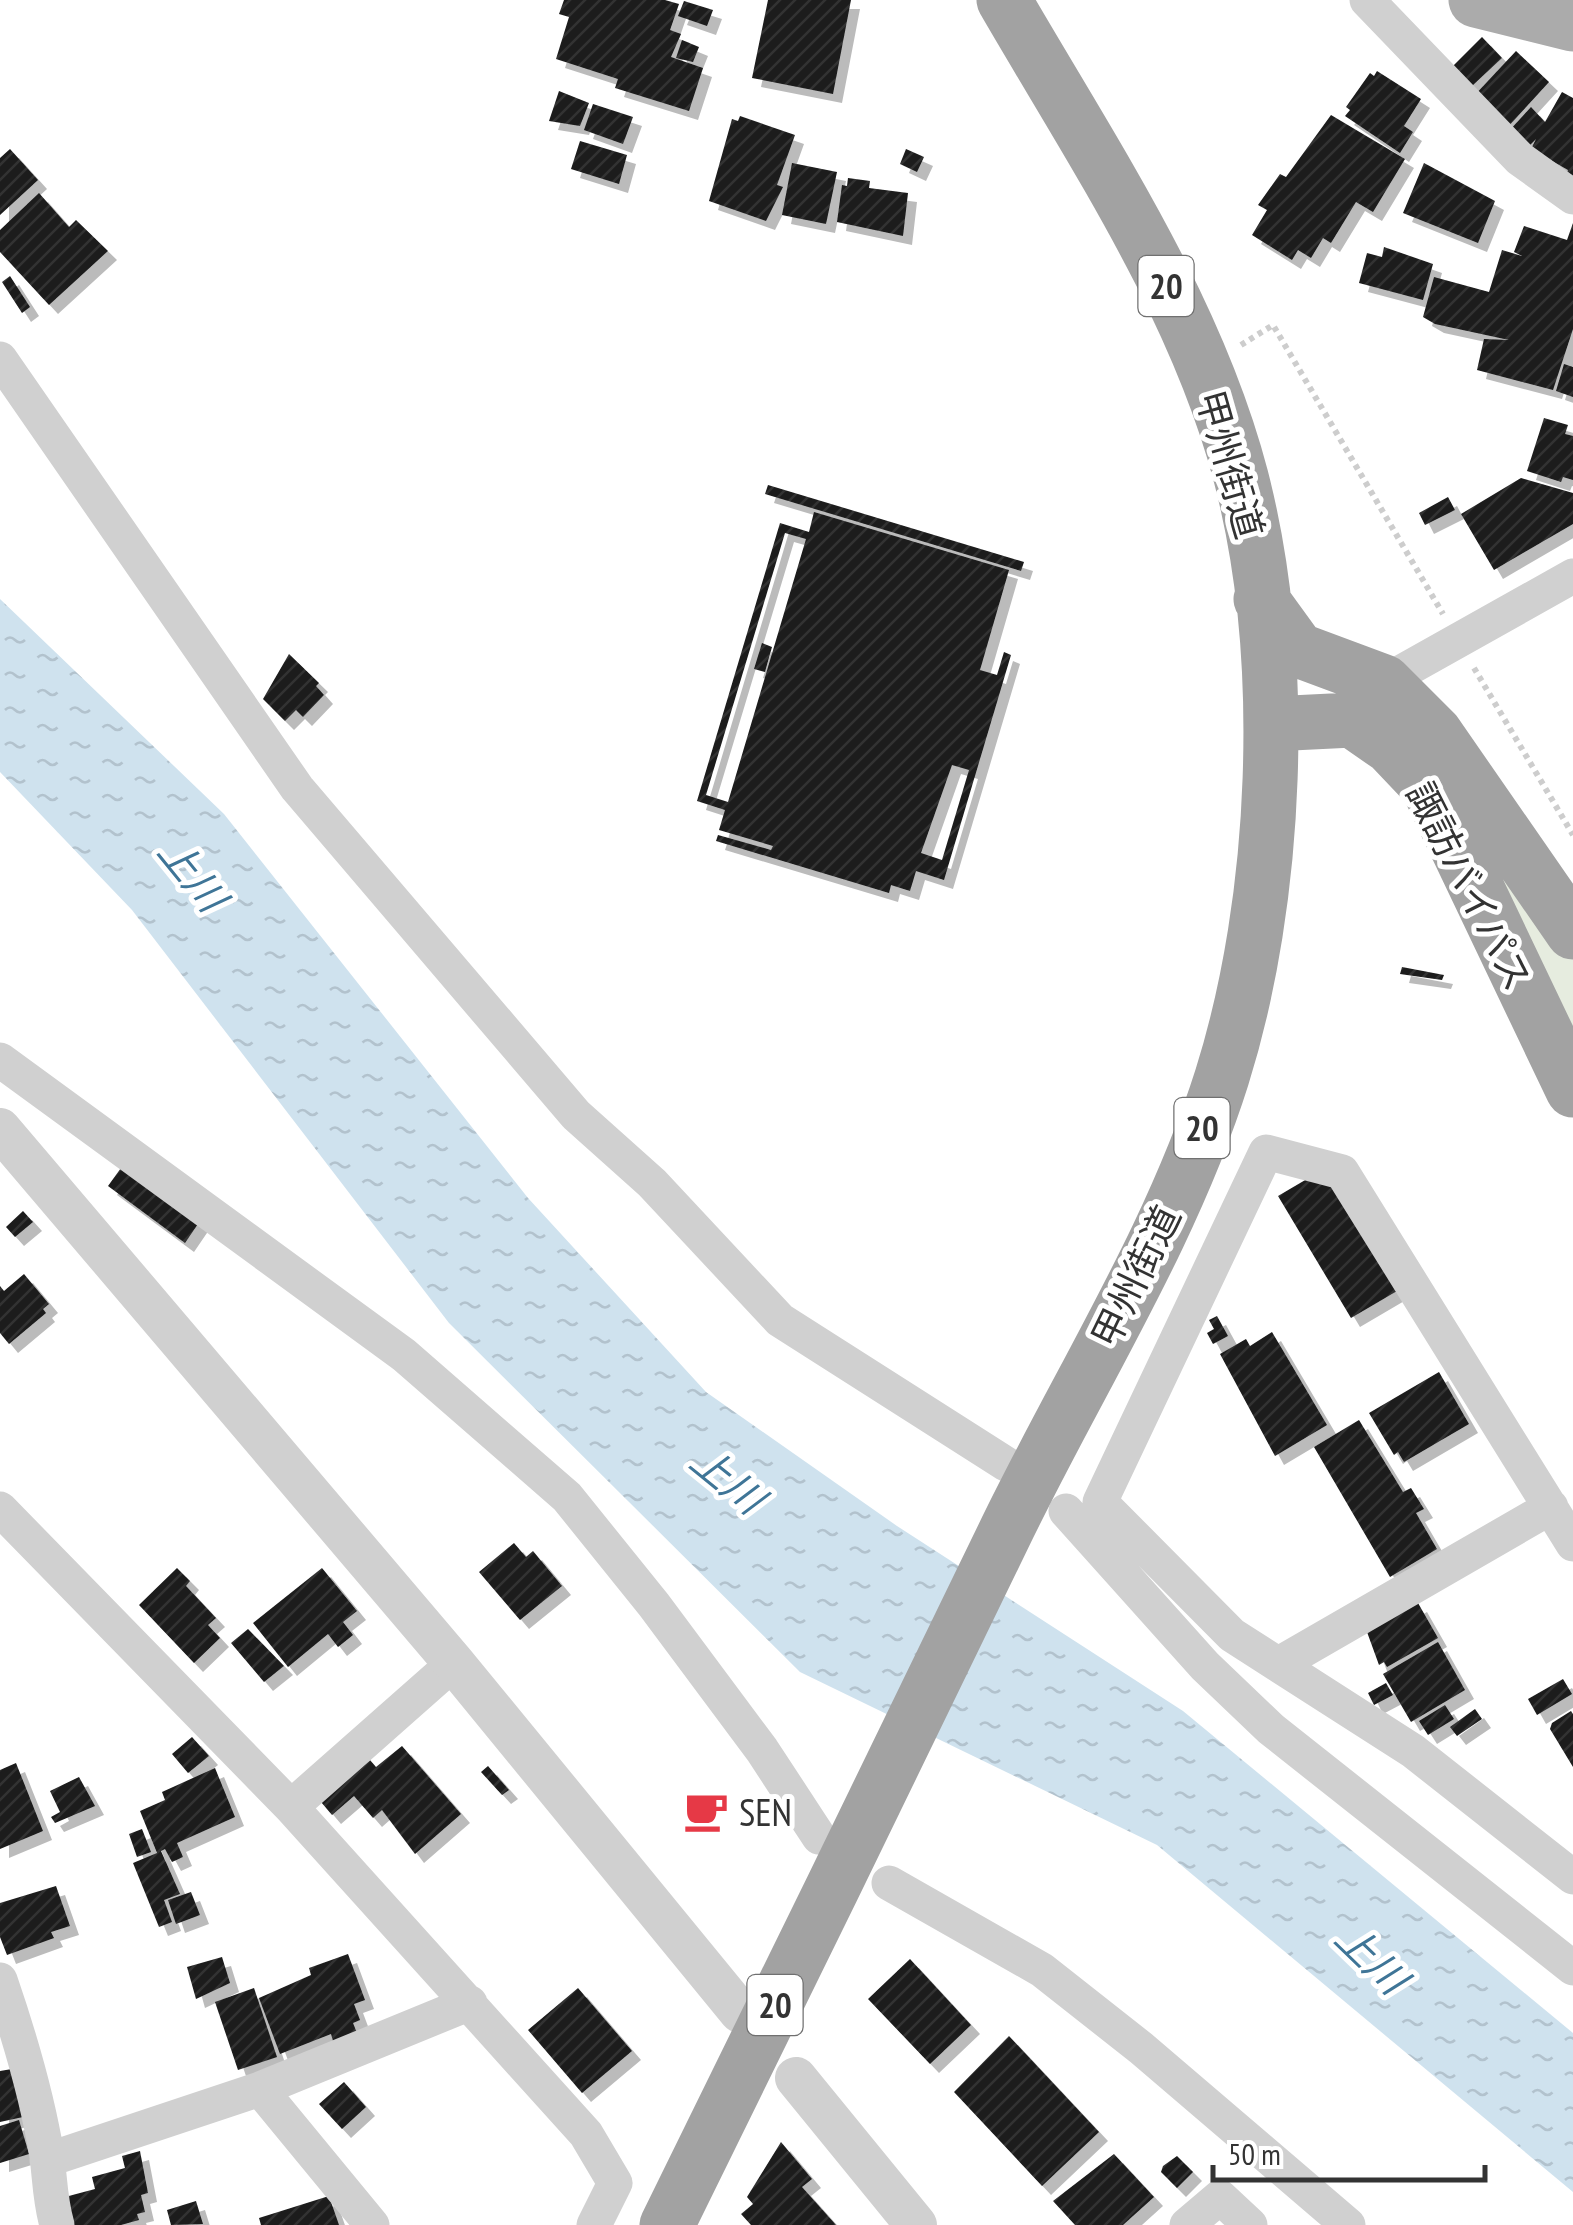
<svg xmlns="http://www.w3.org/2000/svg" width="1573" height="2225" font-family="'PT Sans Narrow','Noto Sans JP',sans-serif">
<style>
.green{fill:#e6ecdf}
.water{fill:url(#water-ripples)}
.building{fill:url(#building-hatch);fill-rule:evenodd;filter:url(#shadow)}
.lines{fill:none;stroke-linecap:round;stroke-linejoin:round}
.path{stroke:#cdcdcd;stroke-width:6;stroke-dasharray:5 5;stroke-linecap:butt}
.minor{stroke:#d0d0d0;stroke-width:35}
.tertiary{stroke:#d0d0d0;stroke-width:42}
.primary{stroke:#ababab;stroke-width:55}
.trunk{stroke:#a2a2a2;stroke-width:55}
.labels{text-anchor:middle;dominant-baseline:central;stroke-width:10;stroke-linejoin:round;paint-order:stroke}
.shield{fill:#fff;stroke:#707070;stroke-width:2.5}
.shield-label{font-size:35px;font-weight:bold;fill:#333}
.street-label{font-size:38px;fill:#333;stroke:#fff}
.poi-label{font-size:38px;fill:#333;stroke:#fff;text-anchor:start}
.water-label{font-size:40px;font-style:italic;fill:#3f7597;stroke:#fff}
</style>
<defs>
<pattern id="water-ripples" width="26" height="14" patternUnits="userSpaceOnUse" patternTransform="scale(2.5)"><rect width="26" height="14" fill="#cfe2ee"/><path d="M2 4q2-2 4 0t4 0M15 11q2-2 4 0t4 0" fill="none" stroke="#b2c2cd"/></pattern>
<pattern id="building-hatch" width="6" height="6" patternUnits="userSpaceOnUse" patternTransform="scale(2.5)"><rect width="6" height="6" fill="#1a1a1a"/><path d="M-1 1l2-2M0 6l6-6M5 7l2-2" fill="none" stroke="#333"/></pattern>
<filter id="shadow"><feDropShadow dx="9" dy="9" stdDeviation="0" flood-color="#0004"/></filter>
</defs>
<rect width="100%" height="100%" fill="#fff"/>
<!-- green -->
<path class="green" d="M1444,762L1573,958V1055Z"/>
<!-- water -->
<path class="water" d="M0,599L224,814L528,1198L706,1392L897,1526L1183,1711L1573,2033V2192L1157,1845L800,1672L449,1323L132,910L0,772Z"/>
<!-- building -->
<path class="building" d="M564,0H665L679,4L670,30L681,34L671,57L703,68L689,111L615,88L618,79L556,59L569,17L559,14Z
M768,0H851L833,94L752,78Z
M684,1L713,10L707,26L678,16Z
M1482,37L1502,58L1472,86L1453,66Z
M682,40L699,47L693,62L676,58Z
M1516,51L1549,82L1506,129L1473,97Z
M1377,71L1421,99L1404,126L1413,132L1400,153L1345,116L1350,110L1346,107L1370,73L1374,76Z
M559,91L589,103L580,126L549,121Z
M1562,92L1573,98V179L1566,175L1568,170L1531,149L1536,139L1526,149L1509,131L1531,107L1545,122Z
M593,104L633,117L623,144L584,130Z
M1331,115L1405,159L1373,212L1356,202L1331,243L1323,238L1311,258L1298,250L1292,260L1252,235L1267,210L1258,205L1280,174L1286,177Z
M740,116L795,135L777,185L783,187L766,221L709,201L732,119L738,121Z
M580,141L627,155L619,184L571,169Z
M10,149L38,180L0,215V158Z
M906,149L924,157L917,172L900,164Z
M792,163L837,172L826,224L782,215Z
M1424,163L1495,201L1478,243L1403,213Z
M848,178L870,181L869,188L908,193L903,236L837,222L842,185L847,186Z
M39,193L69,227L76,220L108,251L49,305L0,252V230Z
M1573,223V329L1553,390L1477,370L1484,339L1509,340L1435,324L1423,317L1434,277L1489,292L1502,250L1522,256L1514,252L1524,226L1567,240Z
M1384,247L1433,264L1423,300L1359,283L1367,253L1382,257Z
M10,276L30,307L22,313L2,282Z
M1564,364L1573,367V397L1556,391Z
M1544,418L1568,425L1565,434L1573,436V480L1563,477L1561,482L1527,471Z
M1521,478L1573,493V524L1494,570L1461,514Z
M768,485L1024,562L1021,571L765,494Z
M1448,497L1455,510L1425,525L1419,513Z
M814,512L1009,570L980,670L997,675L1004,652L1011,655L944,880L916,871L910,891L891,885L889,893L716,841L718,835L771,850L773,846L719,830L725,810L697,801L780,523L809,532ZM785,533L806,539L728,802L706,795ZM952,765L969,770L942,860L921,853Z
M762,643L772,647L765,672L754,669Z
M289,654L319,683L316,686L324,695L303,717L296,710L285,721L263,699Z
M1402,967L1444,975L1442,980L1400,974Z
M121,1168L200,1221L185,1243L108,1186Z
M1324,1169L1397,1291L1351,1318L1278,1196Z
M23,1211L33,1222L15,1237L6,1227Z
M24,1274L49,1304L43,1309L46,1313L9,1344L0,1333V1286L4,1291Z
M1217,1316L1228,1336L1213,1344L1207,1333L1214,1329L1209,1320Z
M1272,1332L1327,1425L1275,1456L1220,1354L1246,1339L1250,1346Z
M1439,1372L1469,1424L1404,1462L1398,1452L1394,1455L1369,1413Z
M1359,1420L1403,1492L1411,1488L1424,1509L1416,1513L1437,1549L1390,1577L1314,1447Z
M514,1543L526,1557L533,1551L562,1586L520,1620L479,1572Z
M177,1568L190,1581L186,1586L216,1618L208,1625L220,1638L194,1663L139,1605Z
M322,1568L357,1611L343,1622L353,1635L338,1647L328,1634L288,1667L253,1623Z
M1418,1603L1438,1638L1387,1667L1384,1662L1379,1665L1367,1632Z
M248,1629L284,1666L264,1682L231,1643Z
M1438,1642L1465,1690L1411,1722L1383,1674Z
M1563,1679L1572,1694L1537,1715L1528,1699Z
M1386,1683L1393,1695L1374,1705L1368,1693Z
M1445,1705L1454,1719L1428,1735L1419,1721Z
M1475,1709L1482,1719L1457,1736L1450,1727Z
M1571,1711L1573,1714V1767L1550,1729L1552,1723Z
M192,1737L209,1756L188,1773L172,1754Z
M402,1746L461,1814L415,1854L382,1810L373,1818L354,1796L332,1815L321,1802L370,1760L376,1767Z
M16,1763L43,1831L0,1849V1770Z
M488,1766L509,1790L502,1795L481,1772Z
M215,1768L235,1817L177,1843L183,1857L172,1862L165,1849L161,1851L180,1894L164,1900L172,1922L159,1927L133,1863L157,1853L140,1811L165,1800L162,1792Z
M79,1777L95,1806L55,1823L51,1817L60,1812L50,1791Z
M142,1829L151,1852L137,1857L129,1834Z
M56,1886L70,1926L51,1932L54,1938L7,1955L0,1937V1903Z
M191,1892L200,1915L176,1924L168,1900Z
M348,1954L365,2000L354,2004L360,2020L353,2023L357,2033L333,2041L331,2034L280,2054L259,1998L311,1975L309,1968Z
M222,1957L230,1983L196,1999L187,1967Z
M910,1959L971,2025L930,2064L868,1999Z
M254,1988L277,2057L238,2070L215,2002Z
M578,1988L632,2051L582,2093L528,2030Z
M1009,2036L1099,2132L1042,2186L954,2092Z
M12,2069L23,2117L0,2122V2071Z
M344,2082L366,2107L342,2129L319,2104Z
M19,2120L29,2154L0,2163V2126Z
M781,2142L812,2179L802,2187L836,2225H751L741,2214L753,2204L747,2197Z
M140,2151L148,2193L141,2195L145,2212L137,2214L139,2220L121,2225H72L65,2197L95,2189L92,2177L125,2168L122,2156Z
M1114,2154L1154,2197L1123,2225H1075L1053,2201Z
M1177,2156L1193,2172L1177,2188L1161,2172L1163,2166Z
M329,2196L339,2225H261L259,2218Z
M196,2201L203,2224L171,2225L167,2210Z"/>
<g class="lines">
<!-- path -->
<path class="path" d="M1241,345L1273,325L1443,614
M1474,668L1573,835"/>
<!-- minor -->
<path class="minor" d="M1367,0L1520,159L1573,197
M0,359L297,788L576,1115L652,1183L780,1320L1006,1464
M1384,682L1573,576
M0,1060L404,1355L567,1497L654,1605L762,1750L819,1837
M0,1509L291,1807L586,2134L615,2183L594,2225
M1066,1511L1205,1666L1271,1729L1573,1968
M1573,1544L1342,1172L1266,1152L1100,1502L1232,1635L1413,1751L1573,1877
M1279,1664L1551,1507
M291,1807L454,1663
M889,1883L1042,1970L1141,2048L1348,2225
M0,1980C20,2038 37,2095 47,2156C50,2180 50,2201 57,2225
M260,2089L372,2225
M47,2160L260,2089L470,2003
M1187,2225L1220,2197L1250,2225"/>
<!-- tertiary -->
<path class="tertiary" d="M0,1129L454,1663L740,2012
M796,2078L916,2225"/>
<!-- primary -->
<path class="primary" d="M1476,0L1573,24"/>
<!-- trunk -->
<path class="trunk" d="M1261,599L1298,650L1384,682L1435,733L1573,932
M1271,724L1352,720L1391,747L1428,786L1573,1090
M667,2225C780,1996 892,1767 1003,1537C1076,1385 1171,1239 1222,1077C1278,899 1288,658 1241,477C1196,305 1092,152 1004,0"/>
</g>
<!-- icons -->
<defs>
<g id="cafe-bare" transform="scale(3.45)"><path d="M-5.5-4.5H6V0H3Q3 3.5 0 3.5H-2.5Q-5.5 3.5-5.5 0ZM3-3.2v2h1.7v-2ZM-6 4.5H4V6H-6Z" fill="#e63946" stroke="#fff" stroke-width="2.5" paint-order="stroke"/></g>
</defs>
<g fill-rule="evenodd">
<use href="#cafe-bare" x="706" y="1811"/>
</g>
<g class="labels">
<!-- shield labels -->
<g class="shield">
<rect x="1138.5" y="256" width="55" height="60" rx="8"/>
<rect x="1174.5" y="1098" width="55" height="60" rx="8"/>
<rect x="747.5" y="1975" width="55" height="60" rx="8"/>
</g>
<g class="shield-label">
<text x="1166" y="286">20</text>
<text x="1202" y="1128">20</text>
<text x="775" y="2005">20</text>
</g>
<!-- street labels -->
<g class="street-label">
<text transform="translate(1231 464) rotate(74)">甲州街道</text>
<text transform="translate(1470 886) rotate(63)">諏訪バイパス</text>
<text transform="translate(1135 1276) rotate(-64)">甲州街道</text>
</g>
<!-- poi labels -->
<g class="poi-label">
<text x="739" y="1811">SEN</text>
</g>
<!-- water labels -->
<g class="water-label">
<text transform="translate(193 874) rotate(51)">上川</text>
<text transform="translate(728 1479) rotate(39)">上川</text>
<text transform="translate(1372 1958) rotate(44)">上川</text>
</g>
</g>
<!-- scale -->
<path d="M1213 2165v15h272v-15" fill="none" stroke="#333333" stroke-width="5"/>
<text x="1228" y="2165" font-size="30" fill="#333333" stroke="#ffffff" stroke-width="8" paint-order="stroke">50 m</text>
</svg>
